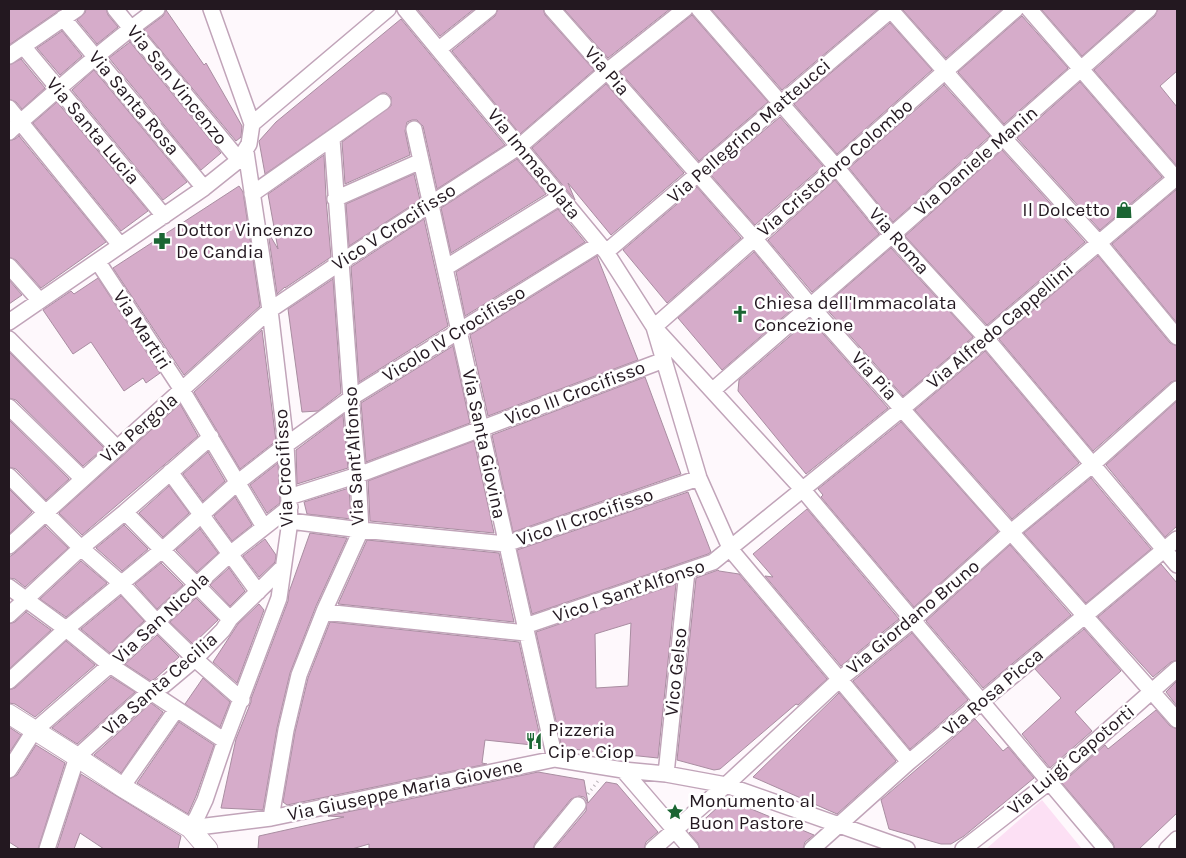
<svg xmlns="http://www.w3.org/2000/svg" width="1186" height="858" font-family="Karla,sans-serif">
<style>
.green{fill:#fce0f4}
.building{fill:#d6acca;stroke:#a98da1;fill-rule:evenodd}
.lines{fill:none;stroke-linecap:round;stroke-linejoin:round}
.minor-casing{stroke:#c1a4b9;stroke-width:18}
.tertiary-casing{stroke:#c1a4b9;stroke-width:21}
.path{stroke:#b7afb5;stroke-width:3;stroke-dasharray:1 4;stroke-linecap:butt}
.minor{stroke:#fff;stroke-width:15}
.tertiary{stroke:#fff;stroke-width:19}
.labels{text-anchor:middle;dominant-baseline:central;stroke-width:5;stroke-linejoin:round;paint-order:stroke}
.street-label{font-size:19px;fill:#231820;stroke:#fff}
.poi-label{font-size:19px;fill:#231820;stroke:#fff;text-anchor:start}
</style>
<rect width="100%" height="100%" fill="#fef8fc"/>
<!-- green -->
<path class="green" d="M1042,800L1082,849H986Z"/>
<!-- building -->
<path class="building" d="M9,9H61L9,45Z
M86,9H106L108,15L118,27L97,44L77,20L85,13Z
M417,9H474L440,36Z
M498,9H543L545,15L594,70L520,134L452,51L495,16Z
M564,9H670L608,58Z
M711,9H878L782,90Z
M902,9H1002L946,58Z
M1041,9H1135L1082,56Z
M1158,9H1177V71L1160,86L1177,107V166L1094,70L1155,16Z
M166,10L204,65L206,63L242,126L241,137L236,141L144,30L163,16Z
M692,15L768,102L699,161L620,72Z
M1022,16L1068,68L1004,124L958,72Z
M401,19L505,145L437,189L423,126L417,120H412L407,122L405,131L410,155L345,184L342,142L391,106V97L386,93H382L265,174L259,141L276,122Z
M890,23L932,70L837,154L794,104Z
M62,31L82,56L60,75L37,48Z
M130,42L221,153L201,170L109,58Z
M21,59L45,88L22,109L16,102L9,99V65Z
M94,70L187,182L163,200L72,90Z
M1080,82L1162,177L1100,230L1017,138Z
M606,84L684,173L611,235L568,183L575,200L532,148Z
M944,85L990,136L893,222L849,168Z
M57,102L148,211L121,231L33,123Z
M780,117L823,166L755,225L711,175Z
M19,136L106,242L41,288L16,260L9,257V141L15,139Z
M1002,150L1085,242L987,325L905,236Z
M324,155L326,198L331,257L285,288V287L277,294L268,232L278,249L268,194Z
M517,159L546,194L451,253L441,208Z
M414,174L420,200L349,246L346,204Z
M835,180L879,234L812,292L768,240Z
M239,186L243,192L260,306L184,375L113,268Z
M697,187L741,238L667,303L623,250Z
M1177,189V323L1112,244Z
M558,209L585,242L465,316L456,272Z
M424,219L448,326L359,382L351,267Z
M891,248L973,337L903,396L824,306Z
M754,252L797,305L722,370L678,318Z
M597,256L638,360L488,416L470,335Z
M1098,256L1170,343L1177,346V380L1171,382L1093,451L999,339Z
M98,278L160,373L146,383L143,378L124,391L91,342L73,354L43,310L71,291L74,294Z
M333,279L341,393L318,411L302,412L288,309Z
M9,280L22,295L9,304Z
M810,319L888,408L806,474L738,391L739,380Z
M262,330L276,441L240,469L194,392Z
M453,346L470,423L366,462L361,403Z
M985,351L1079,463L1012,519L915,410Z
M9,352L104,448L83,466L16,400L9,398Z
M645,377L681,474L513,532L492,435Z
M1177,401V526L1165,537L1106,465Z
M180,404L198,436L82,535L59,513Z
M343,415L348,468L297,484L296,450Z
M9,420L69,479L46,500L16,469L9,467Z
M901,422L998,531L914,607L821,497L823,495L818,489Z
M474,441L494,533L370,521L368,481Z
M208,452L225,481L203,501L183,474Z
M278,463L280,503L267,513L250,485Z
M1091,478L1151,549L1086,603L1024,533Z
M169,486L189,513L163,537L139,513Z
M349,488L351,519L307,514L304,502Z
M9,489L32,512L9,534Z
M688,492L711,552L708,554L532,614L517,550Z
M235,497L252,525L232,541L214,516Z
M807,509L899,619L841,666L765,576L773,577L753,554Z
M124,525L148,549L122,571L96,548Z
M45,526L68,548L25,587L15,579L9,578V557L15,553Z
M200,529L218,553L197,572L176,550Z
M310,533L347,538L316,606L290,673L277,728L263,810L221,808L236,739L251,702V699L288,601L289,592Z
M265,539L276,555L275,562L259,577L243,556Z
M367,540L499,553L514,622L338,604Z
M1010,545L1071,615L983,688L926,621Z
M81,561L107,583L66,617L40,599Z
M161,563L183,585L157,609L135,584Z
M1161,564L1177,583V660L1171,662L1153,677L1098,617Z
M229,568L245,591L230,606L210,585Z
M718,570L719,571L739,574L827,679L798,705L796,704L720,769L714,770L677,760L696,578Z
M676,584L658,758L562,748L536,632ZM631,623L628,686L596,688L595,634Z
M121,596L144,621L110,653L81,629Z
M196,598L218,620L193,644L170,622Z
M259,604L264,610L237,683L213,662L238,624Z
M26,612L51,630L9,669V624L15,622Z
M330,622L519,642L542,746L485,740L482,763L487,764L287,805L283,802L295,732L308,678Z
M1084,629L1121,671L1075,712L1092,731L1050,768L1022,734L1061,698L1035,669Z
M912,633L968,700L910,749L853,681Z
M157,635L179,657L156,678L151,681L125,664Z
M66,641L95,665L35,717L15,704L9,703V690L15,688Z
M111,677L135,692L77,744L52,728Z
M203,678L230,702L220,727L185,704Z
M1177,681V706L1166,692Z
M839,693L896,761L837,814L753,777Z
M151,703L163,712L121,773L94,755Z
M1156,710L1170,726L1177,729V813L1139,849H1115L1113,843L1062,783L1105,745L1108,749Z
M975,719L1003,751L1008,747L1034,778L964,836L951,844H941L889,829L881,800Z
M179,722L214,745L196,796L188,814L137,783Z
M9,727L21,735L9,753Z
M36,745L65,763L38,849H20L9,842V779L17,775Z
M538,772L584,780L588,803L606,782L617,784L658,832L646,842L644,849H554L586,811L587,801L584,797L579,796L571,799L535,843L533,849H369V844L352,849H258L259,836L344,817L328,816Z
M81,774L181,836L178,849H104L80,833L74,849H57Z
M727,799L814,835L805,842L803,849H700L698,843L689,833Z"/>
<g class="lines">
<!-- minor casing -->
<g class="minor-casing">
<path id="minor" d="M115,9L239,160
M405,9L606,252L654,327L803,490L1106,849
M552,9L755,239L810,305L1177,720
M699,9L837,168L892,235L986,338L1177,565
M890,9L1003,137L1099,243L1177,337
M1029,9L1177,180
M63,18L204,188
M23,46L164,216
M439,49L489,9
M9,56L77,9
M9,108L120,245
M252,124L388,9
M414,129C461,339 507,549 555,759
M9,132C57,90 105,47 157,9
M252,194L383,102
M335,199L421,161
M606,252L892,9
M98,262L182,390L264,527
M9,266L40,301
M445,268L560,197
M9,322L204,188L239,160L249,144L252,124L211,9
M9,339L117,448
M713,390L892,235L1149,9
M9,407L82,478
M170,472L258,592
M9,476L81,548L122,584L156,621L195,659L242,700
M289,497L358,475L664,360
M125,512L230,619
M290,521L361,530L506,544L699,478
M9,546L270,310L341,262L520,146L607,71L685,9
M9,587L66,629L110,665L225,741
M324,612L526,633
M9,615L81,548L125,512L211,437
M525,626L713,562L903,408L1177,177
M9,681L66,629L162,550L237,483L286,445L351,398L599,244
M909,762L731,550L699,478L654,327L1016,9
M9,770L34,731L110,665L230,554L290,507
M623,770L691,849
M666,774L687,571
M122,787L176,710
M271,818L286,730L299,675L325,609L361,530L358,475L351,398L332,139
M190,828L271,818L555,759L623,770L666,774L726,785L907,849
M190,828L197,817L205,800L225,741L279,598L290,521L286,445L270,310L246,152
M47,849L77,757L149,692L164,685L195,659L223,630L230,619L283,567
M542,849L578,805
M653,849L726,785L840,679L913,620L1011,532L1092,465L1177,389
M812,849L909,762L1177,539
M963,849L1049,782L1177,669
M1167,849L1177,839"/>
</g>
<!-- tertiary casing -->
<g class="tertiary-casing">
<path id="tertiary" d="M9,714L77,757L122,787L190,828L208,849"/>
</g>
<!-- path -->
<path class="path" d="M588,794L598,781"/>
<!-- minor -->
<use href="#minor" class="minor"/>
<!-- tertiary -->
<use href="#tertiary" class="tertiary"/>
</g>
<!-- icons -->
<defs>
<g id="shop-bare" transform="scale(1.35)"><path d="M-5-2.5h2.3a2.7 3.5 0 0 1 5.4 0H5L5.5 6h-11ZM-1.5-2.5h3a1.5 2.3 0 0 0-3 0Z" fill="#1b6533" stroke="#fff" stroke-width="2.5" paint-order="stroke"/></g>
<g id="pharmacy-bare" transform="scale(1.35)"><path d="M-2-6h4v4h4v4h-4v4h-4v-4h-4v-4h4Z" fill="#1b6533" stroke="#fff" stroke-width="2.5" paint-order="stroke"/></g>
<g id="church-bare" transform="scale(1.35)"><path d="M-1.2-6h2.4v3.5h3.3v2.4h-3.3V6h-2.4V-.1h-3.3v-2.4h3.3Z" fill="#1b6533" stroke="#fff" stroke-width="2.5" paint-order="stroke"/></g>
<g id="restaurant-bare" transform="scale(1.35)"><path d="M-5-6h1v4h1v-4h1v4h1v-4h1v5L-1.5 .5V6h-2V.5L-5-1ZM5-6V6H3V1.5H1.5Q1.5-4 5-6Z" fill="#1b6533" stroke="#fff" stroke-width="2.5" paint-order="stroke"/></g>
<g id="sight-bare" transform="scale(1.35)"><path d="M0-6L1.8-2.2L6-1.7L2.9 1.2L3.7 5.4L0 3.3L-3.7 5.4L-2.9 1.2L-6-1.7L-1.8-2.2Z" fill="#1b6533" stroke="#fff" stroke-width="2.5" paint-order="stroke"/></g>
</defs>
<g fill-rule="evenodd">
<use href="#shop-bare" x="1124" y="210"/>
<use href="#pharmacy-bare" x="162" y="241"/>
<use href="#church-bare" x="740" y="314"/>
<use href="#restaurant-bare" x="534" y="741"/>
<use href="#sight-bare" x="675" y="812"/>
</g>
<g class="labels">
<!-- street labels -->
<g class="street-label">
<text transform="translate(607 71) rotate(49)">Via Pia</text>
<text transform="translate(177 85) rotate(51)">Via San Vincenzo</text>
<text transform="translate(134 103) rotate(50)">Via Santa Rosa</text>
<text transform="translate(93 131) rotate(50)">Via Santa Lucia</text>
<text transform="translate(749 131) rotate(-41)">Via Pellegrino Matteucci</text>
<text transform="translate(976 161) rotate(-41)">Via Daniele Manin</text>
<text transform="translate(534 164) rotate(51)">Via Immacolata</text>
<text transform="translate(835 168) rotate(-41)">Via Cristoforo Colombo</text>
<text transform="translate(394 227) rotate(-33)">Vico V Crocifisso</text>
<text transform="translate(899 241) rotate(49)">Via Roma</text>
<text transform="translate(1000 326) rotate(-40)">Via Alfredo Cappellini</text>
<text transform="translate(142 330) rotate(57)">Via Martiri</text>
<text transform="translate(454 334) rotate(-32)">Vicolo IV Crocifisso</text>
<text transform="translate(874 376) rotate(48)">Via Pia</text>
<text transform="translate(575 393) rotate(-21)">Vico III Crocifisso</text>
<text transform="translate(139 428) rotate(-41)">Via Pergola</text>
<text transform="translate(484 444) rotate(78)">Via Santa Giovina</text>
<text transform="translate(354 456) rotate(-93)">Via Sant'Alfonso</text>
<text transform="translate(284 468) rotate(-93)">Via Crocifisso</text>
<text transform="translate(585 517) rotate(-19)">Vico II Crocifisso</text>
<text transform="translate(629 591) rotate(-19)">Vico I Sant'Alfonso</text>
<text transform="translate(913 617) rotate(-40)">Via Giordano Bruno</text>
<text transform="translate(161 618) rotate(-43)">Via San Nicola</text>
<text transform="translate(676 672) rotate(-84)">Vico Gelso</text>
<text transform="translate(160 684) rotate(-41)">Via Santa Cecilia</text>
<text transform="translate(993 692) rotate(-40)">Via Rosa Picca</text>
<text transform="translate(1071 760) rotate(-40)">Via Luigi Capotorti</text>
<text transform="translate(405 790) rotate(-12)">Via Giuseppe Maria Giovene</text>
</g>
<!-- poi labels -->
<g class="poi-label">
<text x="1110" y="210" text-anchor="end">Il Dolcetto</text>
<text x="176" y="230">Dottor Vincenzo<tspan x="176" dy="22">De Candia</tspan></text>
<text x="754" y="303">Chiesa dell'Immacolata<tspan x="754" dy="22">Concezione</tspan></text>
<text x="548" y="730">Pizzeria<tspan x="548" dy="22">Cip e Ciop</tspan></text>
<text x="689" y="801">Monumento al<tspan x="689" dy="22">Buon Pastore</tspan></text>
</g>
</g>
<!-- border -->
<rect width="1186" height="858" fill="none" stroke="#231820" stroke-width="20"/>
</svg>
